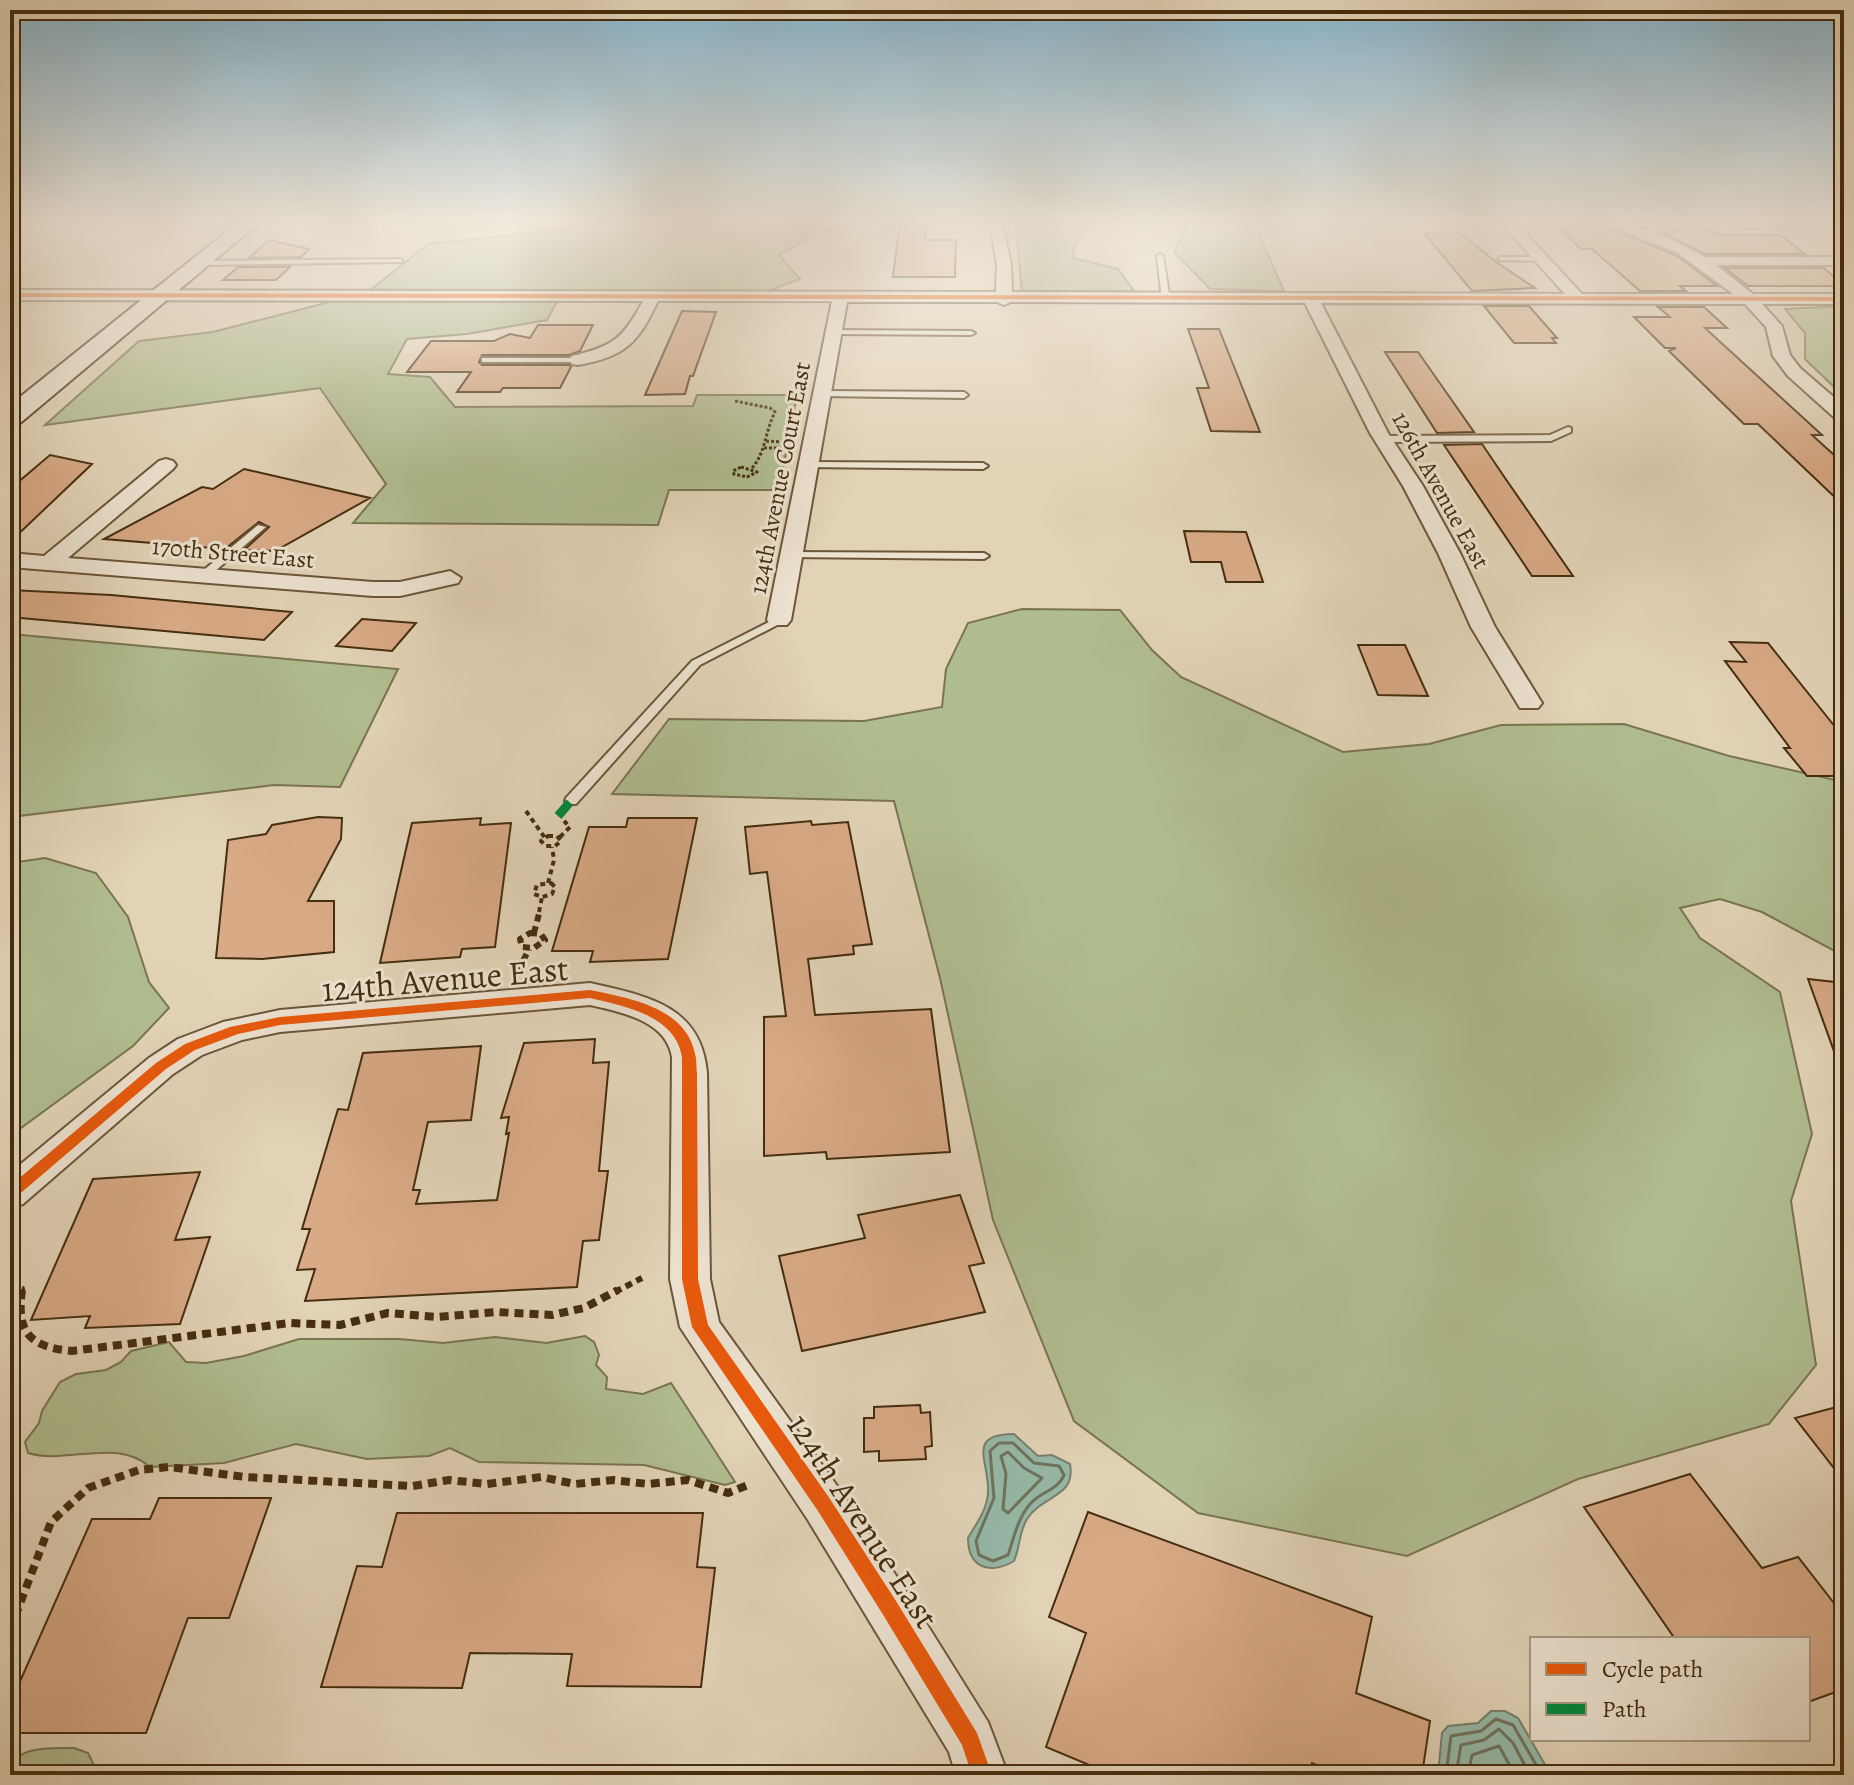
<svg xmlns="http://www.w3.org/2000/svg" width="1854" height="1785" font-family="Alegreya,serif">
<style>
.green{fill:#b0bd90;stroke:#7a7550;stroke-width:2}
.water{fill:#96b9a9;stroke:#76816b;stroke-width:2}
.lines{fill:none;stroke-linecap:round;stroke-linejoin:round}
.shore{stroke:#6e735c;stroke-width:3}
.building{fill:#d8aa86;stroke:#452d0f;stroke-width:2}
.service-casing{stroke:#6c5639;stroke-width:4}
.minor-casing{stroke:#6c5639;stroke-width:4}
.secondary-casing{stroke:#452d0f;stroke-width:4}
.path-far3{stroke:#452d0f;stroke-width:3;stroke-dasharray:3 2;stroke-linecap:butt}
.path-far2{stroke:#452d0f;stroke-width:4;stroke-dasharray:5 4;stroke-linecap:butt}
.path-far1{stroke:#452d0f;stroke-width:6;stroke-dasharray:7 5;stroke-linecap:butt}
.path{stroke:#452d0f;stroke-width:8;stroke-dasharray:9 6;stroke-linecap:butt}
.service{fill:#ece2d0;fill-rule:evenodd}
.minor{fill:#ece2d0;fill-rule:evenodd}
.secondary{fill:#ece2d0;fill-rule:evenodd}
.quiet{stroke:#00873e;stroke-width:9;stroke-dasharray:18 9;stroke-linecap:butt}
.cycleway-casing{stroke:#ece2d0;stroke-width:5}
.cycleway{fill:#e8590c;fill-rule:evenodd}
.labels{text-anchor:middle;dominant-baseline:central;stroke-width:6;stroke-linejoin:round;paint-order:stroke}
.far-street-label{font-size:24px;fill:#452d0f;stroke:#ece2d0}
.near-street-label{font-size:34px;fill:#452d0f;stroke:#ece2d0}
</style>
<rect width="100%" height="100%" fill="#e2d3b7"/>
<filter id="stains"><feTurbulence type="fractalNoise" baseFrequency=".0025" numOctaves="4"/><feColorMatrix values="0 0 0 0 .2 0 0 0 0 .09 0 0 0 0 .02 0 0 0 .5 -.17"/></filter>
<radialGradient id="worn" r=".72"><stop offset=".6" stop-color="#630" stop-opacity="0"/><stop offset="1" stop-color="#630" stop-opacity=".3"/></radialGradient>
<!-- green -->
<path class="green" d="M607,221H857L856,227L819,232L779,255L800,279L763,293L368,292L428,244L587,227Z
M1015,221H1104L1089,223L1075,244L1073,258L1118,269L1134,291H1022Z
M1189,221H1253L1284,291L1210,289L1174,252Z
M333,301L557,302L547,320L467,334L407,339L388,374L430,377L455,407L693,406L697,395H797L779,490H669L658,525L353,523L386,484L320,388L45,425L139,341L213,332Z
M1844,306V387H1834L1805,359V333L1785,309Z
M1022,609L1120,610L1152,650L1181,677L1343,752L1429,744L1501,725L1624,724L1729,756L1844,782V956L1762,912L1720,899L1680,908L1700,938L1780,992L1812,1134L1791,1201L1816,1365L1769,1424L1578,1479L1407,1556L1198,1513L1074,1421L993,1220L940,978L894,801L612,794L669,719L864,721L942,707L946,669L968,623Z
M10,634L398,669L340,787L274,785L10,817Z
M45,858L96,873L128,917L149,982L169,1008L133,1046L10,1136V863Z
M585,1336L594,1342L599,1355L596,1365L607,1377L606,1389L643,1394L671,1383L735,1482L725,1485L644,1465L479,1462L450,1448L429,1456L367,1459L296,1444L224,1463L150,1467C116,1437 67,1465 28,1453L25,1442L39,1423L42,1411L60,1382L76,1374L106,1370L121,1362L131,1351L169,1342L186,1362L206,1363L244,1356L299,1339H399L443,1343L495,1337L546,1343Z
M74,1748L88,1753L96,1769L94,1775H10C10,1745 51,1748 74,1748Z"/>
<!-- water -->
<path class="water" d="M1722,221H1835L1844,227L1746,229Z
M1014,1434L1038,1456L1052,1455L1070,1464C1076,1498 1043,1494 1027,1519C1019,1532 1020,1547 1014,1561C990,1575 968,1568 968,1538C976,1524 987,1510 988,1493C990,1462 965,1434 1014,1434Z
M1491,1711H1505L1518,1718L1551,1775H1438L1442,1733L1448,1726L1478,1723Z"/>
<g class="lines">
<!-- shore -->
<path class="shore" d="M999,1443H1013L1034,1463L1059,1466L1064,1475C1059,1489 1041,1492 1031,1503C1018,1517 1014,1537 1008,1555L993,1561L979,1555L976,1541L994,1498L990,1451Z
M1008,1452L1024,1468L1042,1478L1008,1513L1003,1509L1006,1474L1001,1456Z
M1446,1775L1451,1736L1481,1731L1496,1719L1513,1725L1542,1775
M1456,1775L1461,1745L1484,1740L1499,1729L1513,1743L1530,1775
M1468,1775L1472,1755L1499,1746L1515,1775"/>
</g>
<!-- building -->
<path class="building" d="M900,221H926L925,240H956L955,277H893Z
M1552,221H1592L1677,256L1717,286H1680L1686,291H1640L1592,249H1581Z
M1695,226L1724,235H1780L1805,254H1705L1664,234Z
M1459,232L1496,262L1535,288L1472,291L1424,233Z
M269,240L309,249L301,257L249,258Z
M238,267H290L276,280H223Z
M1725,268H1824L1844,286H1748Z
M1484,306H1529L1557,338H1552L1556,343H1514Z
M1658,307H1704L1727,328H1705L1822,435H1812L1844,464V506L1758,424H1744L1669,351L1676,348H1665L1634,317H1670Z
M682,311L716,312L693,376H690L685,394L645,395Z
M538,325H593L580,351L569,355H482L479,362L482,365H569L571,367L560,388H503L500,392H457L471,372H407L431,341H494L510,334L530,338Z
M1188,329H1219L1260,432L1211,431L1197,388H1209Z
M1385,352H1418L1474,432L1437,433Z
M1482,444L1505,478L1573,576H1532L1444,445Z
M50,455L92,464L10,542V489Z
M244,469L370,498L275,551L244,550L269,527L259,522L225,549L104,539L202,487L213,489Z
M1184,531L1246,532L1263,582H1226L1221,562H1191Z
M10,590L111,595L292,612L264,640L10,617Z
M362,619L416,623L392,651L336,646Z
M1730,642L1768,643L1844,738V776H1807L1784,748H1790L1725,661L1746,662Z
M1358,645H1405L1428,696L1378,695Z
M318,817L342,818L341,839L308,901H334V952L262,959L216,958L228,840L266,834L272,825Z
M481,818L480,825L511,823L495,947L462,949L460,957L380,963L412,823Z
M628,818H697L668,959L590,962L593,951H552L589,827H626Z
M811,821L812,825L848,822L872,944L853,946L854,954L808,959L815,1015L931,1009L950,1152L827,1159L826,1152L764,1156V1017L786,1016L767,872L750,874L745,827Z
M1808,979L1844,983V1068H1840Z
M595,1039L593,1063L609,1062L599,1171H608L599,1240L583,1241L577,1287L305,1301L315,1269L297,1270L310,1229H302L338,1109L348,1110L363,1053L481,1046L471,1120L428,1122L413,1190H420L416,1204L497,1200L509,1133L506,1134L509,1117L501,1118L524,1043Z
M200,1172L175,1240L210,1237L180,1324L85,1328L90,1316L31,1320L93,1179Z
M960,1195L984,1263L969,1266L985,1312L802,1351L779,1256L865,1238L858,1215Z
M920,1405L921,1413L930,1412L932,1446L925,1447L926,1459L879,1461V1451L864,1452V1418H874V1407Z
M1844,1405V1481L1795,1418Z
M1690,1474L1762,1568L1798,1557L1844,1616V1689L1808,1702V1639H1675L1584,1507Z
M159,1498H271L229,1618H188L146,1733H10V1704L92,1519H150Z
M1088,1512L1372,1617L1356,1693L1430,1721L1422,1775H1343L1312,1763L1309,1775H1113L1046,1747L1086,1633L1049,1617Z
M397,1513H703L697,1567L715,1568L701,1687L567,1686L572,1654L470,1653L462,1688L321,1687L357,1566L382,1567Z"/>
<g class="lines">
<!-- service casing -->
<g class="service-casing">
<path id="service" d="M1692,221L1696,223L1638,237L1635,235Z
M1160,254L1163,256L1170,300L1166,302L1162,300L1157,256Z
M1500,257H1541L1544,259L1541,261L1498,260Z
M401,259L403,262L201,265L198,263L201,261Z
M831,330L971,331L975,333L971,335L834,334H831Z
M485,358H578L582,360L578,362H482V358Z
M822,391L964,392L968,395L964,398L819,396V392Z
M1568,427L1571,428V432L1551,441L1383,442L1379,439L1383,436L1550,435Z
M808,462L983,463L988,466L983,469L805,467V463Z
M258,525L266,527L207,578H199V574Z
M791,552L984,553L989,556L984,559L787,557V553Z
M779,617L784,620L783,622L700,665L576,804H566L565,801L566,798L692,661Z"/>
</g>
<!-- minor casing -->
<g class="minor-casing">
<path id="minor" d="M1002,221L1011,264L1012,292L1565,294L1499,221H1514L1582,294H1733L1678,253L1595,221C1631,221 1673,238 1704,257H1844V265H1716L1753,294H1844V304H1762L1782,326L1790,355L1800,368L1844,406V422L1837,420L1788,376L1773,356L1766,327L1745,304L1321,303L1388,433L1423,486L1460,553L1495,627L1542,703L1538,708H1520L1471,627L1438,553L1403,486L1370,433L1305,303L1011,302L1004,305L997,302H847L791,620L787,625H771L767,620L832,301H658C638,343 625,357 578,365L572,364L569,360L572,356C613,346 623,339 643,301L10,300V290L996,292L997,264L989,222Z
M166,459L173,461L176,465L173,469L68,558L373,582H400L450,571L461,578L458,583L400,596H373L10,567V553L44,556L159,461Z
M590,983C647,996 701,1005 707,1073L710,1279L719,1322L840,1490L906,1591L988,1722L1008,1775H956L949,1752L808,1520L680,1327L670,1279L672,1057C666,1020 620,1012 590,1005L280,1032L242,1040L202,1055L173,1074L23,1204L10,1208V1173L149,1058L178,1039L223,1022L280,1010Z"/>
</g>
<!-- secondary casing -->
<g class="secondary-casing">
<path id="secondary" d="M240,221H261L19,424L10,426V405Z"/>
</g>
<!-- path-far3 -->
<path class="path-far3" d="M735,401L770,408L775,412C765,431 766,452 752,468
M766,441L784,442
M764,448H786
M741,467L757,472L747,477L734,474L733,471Z"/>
<!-- path-far2 -->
<path class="path-far2" d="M526,811L545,838
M548,836H557L561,841L555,846H546L541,841Z
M560,837L570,827L564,821
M548,883L554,860L552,847
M551,883L555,887L552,894L542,897L534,894L537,885Z
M539,912L542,897"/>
<!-- path-far1 -->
<path class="path-far1" d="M530,933L541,934L545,940L534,948L522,947L520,939Z
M534,933L540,910
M518,971L529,949
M10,1288L22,1289V1292
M615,1292L642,1278"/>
<!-- path -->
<path class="path" d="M22,1290C16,1333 30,1347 72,1351L290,1323L340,1325L388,1313L436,1317L497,1312L552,1315L584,1308L618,1290
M10,1630L51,1522L88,1488L139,1470L169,1467L245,1477L413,1486L449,1480L487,1484L541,1477L575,1484L613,1480L648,1484L688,1480L728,1493L748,1485"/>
<!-- service -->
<use href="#service" class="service"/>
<!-- minor -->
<use href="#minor" class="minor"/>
<!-- secondary -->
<use href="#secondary" class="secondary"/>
<!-- quiet -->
<path class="quiet" d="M558,816L571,801"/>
<!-- cycleway casing -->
<g class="cycleway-casing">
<path id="cycleway" d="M10,293L1844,297V301L10,297Z
M590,990C628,998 686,1007 695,1054C697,1060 696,1067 697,1073L698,1279L708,1325L830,1499L896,1601L977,1733L992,1775H972L962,1745L882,1613L818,1511L692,1327L682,1279V1057C675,1015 624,1006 590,998L280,1025L238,1034L195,1050L166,1069L15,1198L10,1200V1186L156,1063L185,1044L230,1027L280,1017Z"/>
</g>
<!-- cycleway -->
<use href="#cycleway" class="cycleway"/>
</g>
<!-- sky -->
<linearGradient id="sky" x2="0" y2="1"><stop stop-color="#87b6cf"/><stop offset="0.47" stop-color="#f2ebdf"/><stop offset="1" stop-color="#f2ebdf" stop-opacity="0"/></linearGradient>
<rect width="1854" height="471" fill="url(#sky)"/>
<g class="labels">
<!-- far-street labels -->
<g class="far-street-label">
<text transform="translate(780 478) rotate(-79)">124th Avenue Court East</text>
<text transform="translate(1441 490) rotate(61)">126th Avenue East</text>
<text transform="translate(233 553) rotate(5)">170th Street East</text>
</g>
<!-- near-street labels -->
<g class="near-street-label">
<text transform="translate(445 979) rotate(-5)">124th Avenue East</text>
<text transform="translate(863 1521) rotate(57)">124th Avenue East</text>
</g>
</g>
<!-- margin -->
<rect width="1854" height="1785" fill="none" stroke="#e2d3b7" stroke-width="40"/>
<rect x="12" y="12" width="1830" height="1761" fill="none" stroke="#452d0f" stroke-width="4"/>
<rect x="20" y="20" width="1814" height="1745" fill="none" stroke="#452d0f" stroke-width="2"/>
<!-- legend -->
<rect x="1530" y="1637" width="280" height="104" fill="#ece2d0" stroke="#a99a83" stroke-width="2"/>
<rect x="1546" y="1663" width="40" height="12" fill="#e8590c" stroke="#a99a83" stroke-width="2"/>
<text x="1602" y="1677" font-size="24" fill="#452d0f">Cycle path</text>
<rect x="1546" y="1703" width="40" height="12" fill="#00873e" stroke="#a99a83" stroke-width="2"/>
<text x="1602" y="1717" font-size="24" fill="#452d0f">Path</text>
<rect width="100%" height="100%" filter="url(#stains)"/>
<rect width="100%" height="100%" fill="url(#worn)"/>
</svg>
